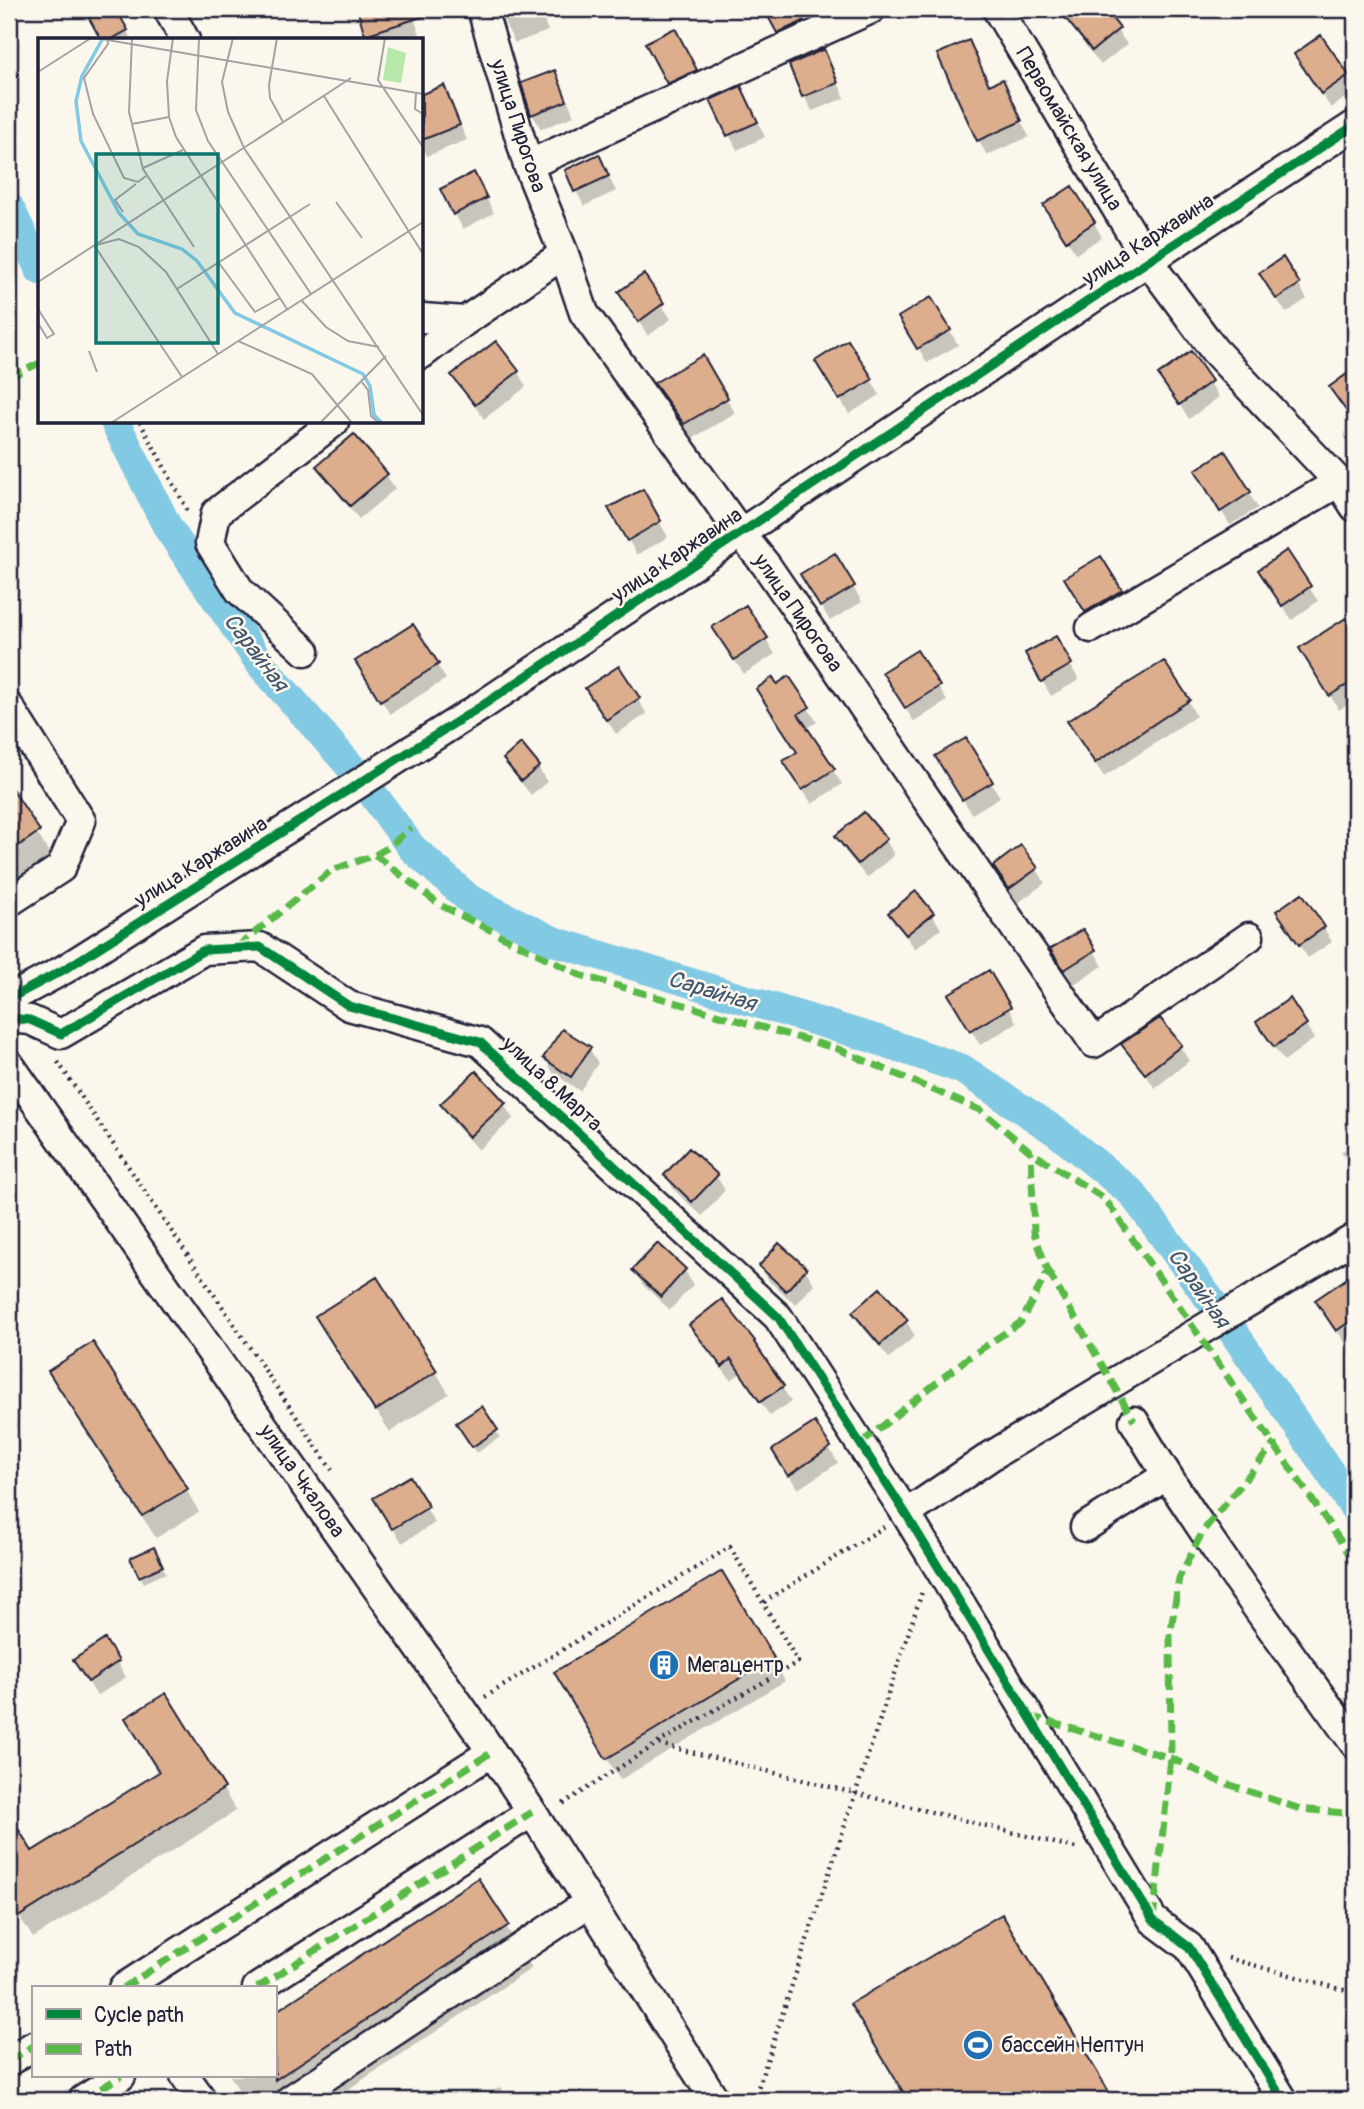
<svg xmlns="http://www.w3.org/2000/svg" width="1364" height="2109" font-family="Pangolin,sans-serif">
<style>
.shadow{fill:#0003}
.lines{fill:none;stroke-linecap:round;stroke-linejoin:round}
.canal{stroke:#82c9e3;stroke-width:30}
.building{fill:#ddae8e;stroke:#22223b;stroke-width:2}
.minor-casing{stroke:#22223b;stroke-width:33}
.path{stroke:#22223b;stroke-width:4.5;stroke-dasharray:2 5;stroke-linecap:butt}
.minor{stroke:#fbf7ec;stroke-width:28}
.quiet{stroke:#58b947;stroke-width:7;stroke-dasharray:14 7;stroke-linecap:butt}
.cycleway-casing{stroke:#fbf7ec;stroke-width:13}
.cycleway{stroke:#00873e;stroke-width:9}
.labels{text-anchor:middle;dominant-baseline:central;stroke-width:5;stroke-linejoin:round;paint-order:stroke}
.street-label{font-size:21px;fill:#22223b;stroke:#fbf7ec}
.poi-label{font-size:21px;fill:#22223b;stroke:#fbf7ec;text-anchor:start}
.water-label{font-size:23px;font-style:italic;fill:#3f546d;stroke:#fbf7ec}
.inset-river{fill:none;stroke:#82c9e3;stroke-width:3.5}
.inset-road{fill:none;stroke:#a4a2a5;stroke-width:2}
.view{fill:#0f766e;fill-opacity:0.15;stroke:#0f766e;stroke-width:3.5}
.inset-edge{fill:none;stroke:#22223b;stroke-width:3.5}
</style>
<rect width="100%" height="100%" fill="#fbf7ec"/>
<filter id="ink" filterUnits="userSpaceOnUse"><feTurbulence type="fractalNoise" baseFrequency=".0143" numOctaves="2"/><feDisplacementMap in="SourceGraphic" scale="14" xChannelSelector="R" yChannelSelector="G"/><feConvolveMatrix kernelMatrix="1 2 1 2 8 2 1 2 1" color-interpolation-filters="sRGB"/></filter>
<g filter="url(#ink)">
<!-- shadow -->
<path class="shadow" d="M86,9H115L132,40H103Z
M359,9H411L420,35L403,40H370Z
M500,9H540L548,31L515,43L507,28Z
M766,9H797L811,36L787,47Z
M1076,9H1102L1127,44L1101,65L1075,32L1066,17Z
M683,45L704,85L677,98L668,83Z
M823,51L845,98L812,111L804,96Z
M976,56L990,86L1002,81L1029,137L987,155L978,140Z
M1304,69L1347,76L1355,91L1331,108Z
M554,72L563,87L574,116L541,129L532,114Z
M443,87L467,140L427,156L422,147V95Z
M712,101L749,103L765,137L737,150Z
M599,157L616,191L584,206L576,191Z
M482,189L494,213L463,229L442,190Z
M1054,220L1094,223L1102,237L1076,254Z
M643,277L671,319L648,336L620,293Z
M1299,285L1307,299L1286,313L1270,288Z
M931,299L958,345L927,363L901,317Z
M1191,353L1219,397L1189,419L1160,375Z
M702,357L735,413L693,438L657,384Z
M518,372L526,387L484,419L453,376Z
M826,376L871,380L880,395L849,414Z
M1225,454L1258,508L1230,525L1197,471Z
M318,466L386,475L395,489L359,519L327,481Z
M642,491L668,537L637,555L611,509Z
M1286,553L1318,601L1292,620L1260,571Z
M834,555L862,602L830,621L802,574Z
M1100,558L1129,606L1095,626L1067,579Z
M1345,621L1355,636V700L1339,710L1310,663Z
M1055,638L1079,680L1051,696L1027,654Z
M766,639L775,654L744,674L723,643Z
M437,665L446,679L390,714L366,676Z
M618,668L647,714L616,734L596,703Z
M777,686L808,708L817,722L806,729L842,784L812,804L794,777L799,753Z
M939,688L947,701L914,722L906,709Z
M1188,701L1196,716L1104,777L1078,736Z
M965,740L1000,797L972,814L937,757Z
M505,759L538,767L547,782L531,795L514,774Z
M9,787L61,872L9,890Z
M864,814L886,840L894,855L867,878L845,851L837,836Z
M995,867L1037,869L1045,883L1018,903Z
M890,914H932L941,929L915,949Z
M1286,926L1324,928L1332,942L1308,958Z
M1082,931L1103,966L1074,984L1061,964Z
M988,973L1017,1023L980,1045L951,994Z
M1306,1025L1314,1039L1284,1061L1267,1037Z
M1124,1045L1180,1046L1189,1061L1155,1088Z
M589,1048L598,1063L580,1091L553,1073L545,1058Z
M504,1104L513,1119L478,1150L450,1119L442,1105Z
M1355,1142V1175L1341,1152Z
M666,1175L716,1176L725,1190L702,1216L674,1190Z
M658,1245L685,1270L693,1285L670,1310L643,1285L634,1270Z
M761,1267L805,1269L814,1284L796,1305L769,1281Z
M1353,1277L1355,1281V1338L1346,1344L1326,1315Z
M854,1313L906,1321L915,1336L889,1358L863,1328Z
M691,1325L782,1387L791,1402L770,1416L741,1373L731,1380L699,1340Z
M330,1339L436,1372L449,1394L390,1432Z
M63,1394L186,1489L199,1512L156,1538Z
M814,1424L838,1463L798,1489L782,1465Z
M462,1431H496L500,1437L477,1453Z
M409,1479L435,1523L402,1543L376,1499Z
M157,1555L166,1573L144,1583L140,1576Z
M722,1574L785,1681L620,1780L569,1695Z
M104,1642L126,1677L97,1696L84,1675Z
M223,1789L236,1811L33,1938L9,1900V1817L32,1854Z
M478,1881L532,1968L332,2100H245L230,2076H275V2015Z
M1001,1916L1112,2100H878L901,2087Z
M500,2087L509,2100H479Z
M156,2092L162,2100H143Z"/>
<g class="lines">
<!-- canal -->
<path class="canal" d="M9,207L40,270
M115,422L168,528L262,666L364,782L412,848L469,899L553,941L875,1039L962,1069L1058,1133L1132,1193L1225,1320L1355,1509"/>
</g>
<!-- building -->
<path class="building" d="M84,9H116L128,30L110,40H101Z
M357,9H430L431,14L365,35Z
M764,9H798L804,21L777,33Z
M1058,9H1104L1120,28L1092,51Z
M675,28L697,70L667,84L645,43Z
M1321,35L1349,75L1321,94L1294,54Z
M969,40L989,85L1003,79L1022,121L977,141L937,54Z
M824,49L838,83L802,97L789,65Z
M555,70L567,101L531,115L521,83Z
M444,85L460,125L422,140V94Z
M741,86L758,122L727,136L710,100Z
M599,154L609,176L574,192L565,170Z
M474,172L487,198L453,215L440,189Z
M1072,186L1095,222L1066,241L1043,205Z
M1283,257L1300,284L1276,299L1259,273Z
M644,274L664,303L638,322L618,292Z
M931,297L951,330L917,349L898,317Z
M848,340L873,379L839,400L815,361Z
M496,341L519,371L475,405L451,375Z
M1191,351L1212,381L1179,405L1158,375Z
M703,355L728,398L684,424L654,383Z
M1355,368V423L1329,387Z
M354,434L388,474L350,506L316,466Z
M1225,451L1251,492L1220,512L1195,470Z
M643,489L661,521L627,541L608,508Z
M1287,550L1311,586L1282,606L1258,570Z
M835,553L855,586L820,607L800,574Z
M1101,556L1122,590L1085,612L1064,578Z
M746,605L768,638L734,660L712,627Z
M1346,618L1355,633V680L1329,696L1299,648Z
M413,624L439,664L380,701L355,661Z
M1056,636L1072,664L1041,682L1025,653Z
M917,650L940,686L905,708L882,672Z
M1164,661L1190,700L1095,763L1067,721Z
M619,666L640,698L606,720L585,688Z
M789,676L810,707L798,714L835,769L802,790L783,761L797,752L756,689L773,677L777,684Z
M966,738L993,782L962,800L935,756Z
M521,743L540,766L521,781L503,759Z
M9,784L40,831L9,852Z
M864,812L887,839L858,864L835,836Z
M1021,845L1038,868L1009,889L993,866Z
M916,891L934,913L906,935L888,913Z
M1302,893L1325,927L1299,945L1276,911Z
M1083,929L1096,950L1064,970L1050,949Z
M989,970L1011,1007L970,1031L948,994Z
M1290,998L1307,1024L1274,1047L1256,1022Z
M1160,1018L1182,1045L1145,1074L1121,1044Z
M562,1029L591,1047L571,1077L543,1058Z
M476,1071L506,1103L469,1137L440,1104Z
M689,1148L718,1175L692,1202L664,1175Z
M658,1243L686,1269L661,1297L632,1270Z
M779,1243L807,1268L786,1291L759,1266Z
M1355,1273V1318L1336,1331L1315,1300Z
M377,1277L437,1371L375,1411L315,1316Z
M880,1288L908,1320L880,1345L852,1312Z
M722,1299L755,1341L754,1342L784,1386L760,1402L731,1359L722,1367L689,1325Z
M93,1342L188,1489L142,1516L48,1371Z
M482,1406L498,1430L472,1447L456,1423Z
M815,1422L831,1447L788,1476L772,1450Z
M410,1476L429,1507L392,1529L373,1498Z
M154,1547L163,1566L139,1577L130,1558Z
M722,1571L774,1658L606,1759L554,1672Z
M105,1639L119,1661L88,1682L73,1660Z
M166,1693L225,1788L18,1917L9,1901V1814L32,1851L159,1772L125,1718Z
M478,1878L509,1925L275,2080V2012Z
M1002,1914L1114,2100H908L850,2004Z"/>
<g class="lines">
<!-- minor casing -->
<g class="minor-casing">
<path id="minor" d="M168,9L185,40
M482,9L528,165L564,254L584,313L741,534L766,565L1094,1043L1249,937
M997,9L1148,261L1214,350L1339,482L1355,507
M528,165L871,9
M422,318L465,321L564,254
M422,354L465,321
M1091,628L1339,482
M305,651L240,591L210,543L216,513L334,422
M9,707L81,821L61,868L9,902
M9,999L65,969L480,707L1148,261L1355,125
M9,1018L30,1020L61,1034L204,950L260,947L349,1006L480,1042L778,1317L906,1514L1153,1920L1189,1947L1283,2100
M9,1064L479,1733L532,1812L715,2100
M1134,1421C1200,1533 1279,1638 1355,1744
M906,1514L991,1456L1355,1238
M1085,1527L1166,1476
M123,1988L492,1752
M257,1988L532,1812
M9,2061L33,2046
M185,2076L202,2100
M83,2100L121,2076
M290,2100L590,1902"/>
</g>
<!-- path -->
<path class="path" d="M140,422L188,511
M58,1062L332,1470
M764,1602L884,1527
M485,1697L730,1547L798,1662L658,1743L561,1805
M659,1744L1079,1849
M1228,1958L1355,1993
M754,2100L922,1592"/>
<!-- minor -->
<use href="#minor" class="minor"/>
<!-- quiet -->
<path class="quiet" d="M9,377L40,363
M375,855L440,905L580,975L838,1049L982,1111L1031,1152L1105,1199L1355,1562
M237,947L332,870L375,855L387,848L411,828
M1048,1271L1134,1421
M861,1443L965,1360L1021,1322L1048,1271L1034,1233L1031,1152
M1029,1716L1171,1758L1216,1780L1300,1809L1355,1814
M1153,1920L1171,1758L1170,1636L1179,1578L1203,1531L1275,1443
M123,1988L492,1752
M257,1988L532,1812
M9,2061L33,2046
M83,2100L121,2076"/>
<!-- cycleway casing -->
<g class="cycleway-casing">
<path id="cycleway" d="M9,999L65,969L480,707L1148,261L1355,125
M9,1018L30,1020L61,1034L204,950L260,947L349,1006L480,1042L778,1317L906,1514L1153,1920L1189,1947L1283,2100"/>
</g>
<!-- cycleway -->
<use href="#cycleway" class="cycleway"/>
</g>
</g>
<!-- icons -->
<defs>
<g id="building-disc" transform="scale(1.575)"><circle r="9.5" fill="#1f6fb2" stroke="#fbf7ec"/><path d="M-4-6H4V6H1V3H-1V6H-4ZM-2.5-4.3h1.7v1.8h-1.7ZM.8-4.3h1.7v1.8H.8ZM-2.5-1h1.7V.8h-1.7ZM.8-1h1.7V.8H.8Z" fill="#fff"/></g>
<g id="stadium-disc" transform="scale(1.575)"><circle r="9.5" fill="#1f6fb2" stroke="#fbf7ec"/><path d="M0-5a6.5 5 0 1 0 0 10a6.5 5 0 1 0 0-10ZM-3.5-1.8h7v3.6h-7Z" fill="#fff"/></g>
</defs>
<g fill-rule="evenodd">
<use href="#building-disc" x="664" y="1665"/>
<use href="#stadium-disc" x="978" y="2045"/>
</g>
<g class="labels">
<!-- street labels -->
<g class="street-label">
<text transform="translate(518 126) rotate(72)">улица Пирогова</text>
<text transform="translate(1069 129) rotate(59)">Первомайская улица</text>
<text transform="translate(1148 240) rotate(-33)">улица Каржавина</text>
<text transform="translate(677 555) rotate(-34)">улица Каржавина</text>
<text transform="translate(798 613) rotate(55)">улица Пирогова</text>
<text transform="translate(201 862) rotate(-32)">улица Каржавина</text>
<text transform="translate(552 1084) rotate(43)">улица 8 Марта</text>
<text transform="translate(302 1481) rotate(55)">улица Чкалова</text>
</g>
<!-- poi labels -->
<g class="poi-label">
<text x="687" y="1665">Мегацентр</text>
<text x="1001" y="2045">бассейн Нептун</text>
</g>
<!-- water labels -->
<g class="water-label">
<text transform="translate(256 652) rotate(53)">Сарайная</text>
<text transform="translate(712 991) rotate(17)">Сарайная</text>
<text transform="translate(1199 1288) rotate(55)">Сарайная</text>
</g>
</g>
<!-- overview -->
<g transform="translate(38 38)">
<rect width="385" height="385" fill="#fbf7ec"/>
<path d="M350,9L368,15L363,45L345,42Z" fill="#b5e8a9"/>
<path class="inset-river" d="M65,0L44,38L38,63L43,103L81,175L100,196L144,211L159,223L197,275L325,336L332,348L336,377L344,385"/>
<path class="inset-road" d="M58,0L385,56M69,0L70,6L46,40L55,76L86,140L100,144L108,138M94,0L91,74L105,131L156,209M135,0L129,43L131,79L138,99L249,271M161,0L158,72L170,103L273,256M195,0L184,44L190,74L206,110L385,377M239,0L231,47L232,60L245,84M347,0L340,42L385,109M0,34L53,0M378,54L377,71L385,76M286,58L385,216M94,86L131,79M105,130L145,112M298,164L324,200M85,174L77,162L98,146M56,207L144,339M58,207L81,201L101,209L128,234L180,316M181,225L217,274L242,260M0,244L313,40M139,251L272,166M263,262L288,289L310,303L341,309M0,271L16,296L9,300L0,285M200,303L274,336L314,385M51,313L59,334M323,343L330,352L333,378L341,385M73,385L385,184M282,385L348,318"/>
<path class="view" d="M58,116H180V305H58Z"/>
<rect width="385" height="385" class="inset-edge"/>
</g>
<!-- margin -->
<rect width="1364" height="2109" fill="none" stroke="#fbf7ec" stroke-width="35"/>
<rect x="18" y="18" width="1329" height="2074" fill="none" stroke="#22223b" stroke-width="2.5" filter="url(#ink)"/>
<!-- legend -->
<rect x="32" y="1986" width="245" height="91" fill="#fbf7ec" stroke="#a4a2a5" stroke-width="2"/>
<rect x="46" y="2009" width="35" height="10" fill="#00873e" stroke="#a4a2a5" stroke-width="2"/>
<text x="94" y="2022" font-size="21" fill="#22223b">Cycle path</text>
<rect x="46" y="2044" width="35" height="10" fill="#58b947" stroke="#a4a2a5" stroke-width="2"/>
<text x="94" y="2056" font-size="21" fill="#22223b">Path</text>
</svg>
